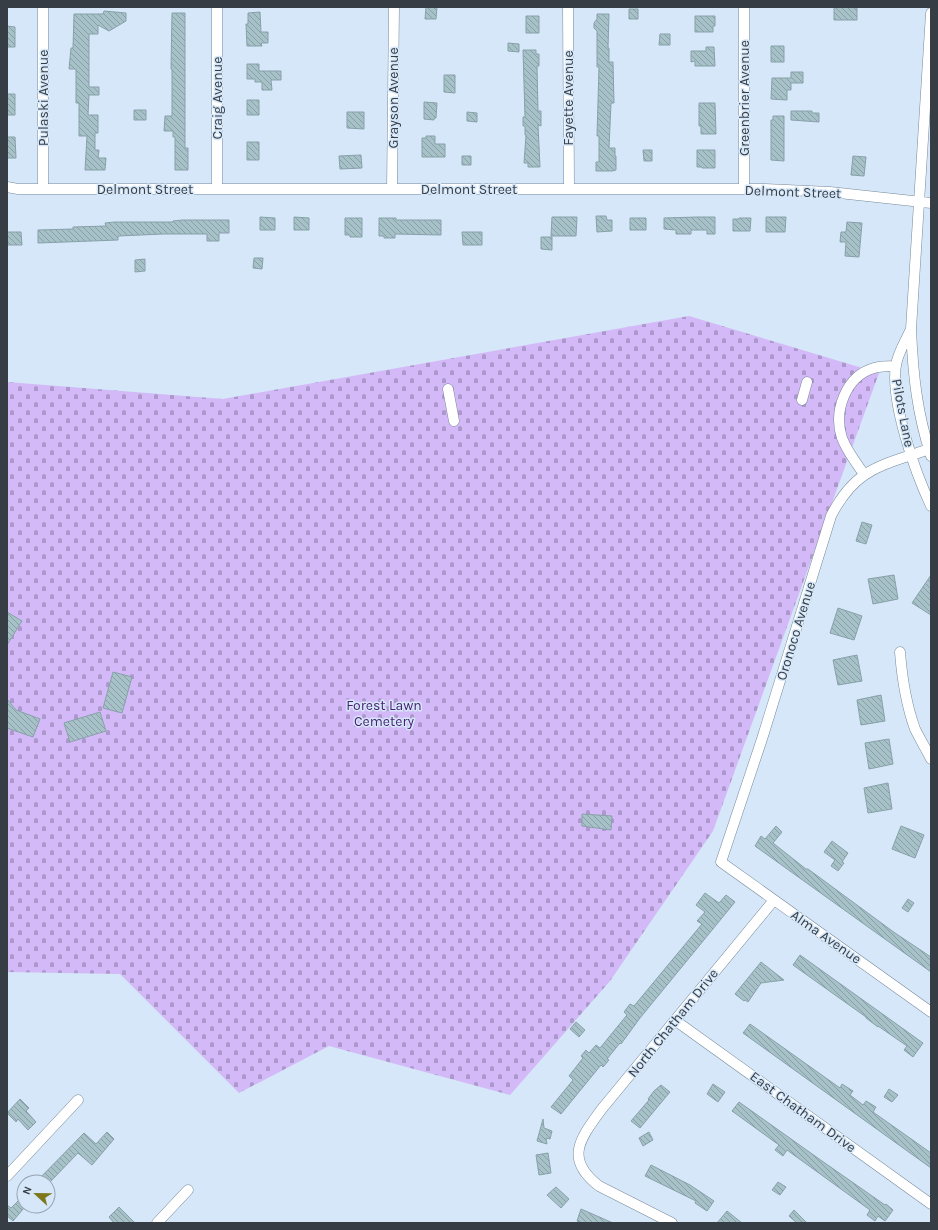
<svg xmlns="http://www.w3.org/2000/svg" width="938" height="1230" font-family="Karla,sans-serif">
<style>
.cemetery{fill:url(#cemetery-stones)}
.building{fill:url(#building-back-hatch);stroke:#87a1a9}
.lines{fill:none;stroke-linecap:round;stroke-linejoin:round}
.street-casing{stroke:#788999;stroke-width:11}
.street{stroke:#fff;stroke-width:10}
.labels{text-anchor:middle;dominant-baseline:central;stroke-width:3;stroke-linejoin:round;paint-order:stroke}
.street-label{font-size:14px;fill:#363d44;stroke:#d5e7f9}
.park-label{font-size:14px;fill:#481e6f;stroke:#d5e7f9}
</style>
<defs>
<pattern id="cemetery-stones" width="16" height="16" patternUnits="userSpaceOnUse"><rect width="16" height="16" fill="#d3b9f7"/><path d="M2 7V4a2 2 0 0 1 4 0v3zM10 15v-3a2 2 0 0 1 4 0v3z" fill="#ac98ca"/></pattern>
<pattern id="building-back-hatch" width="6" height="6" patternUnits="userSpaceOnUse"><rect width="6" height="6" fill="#a7c1c9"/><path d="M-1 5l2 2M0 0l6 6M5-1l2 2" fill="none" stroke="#899ea5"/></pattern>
</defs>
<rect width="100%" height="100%" fill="#d5e7f9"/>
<!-- cemetery -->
<path class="cemetery" d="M689,316L879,373L713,831L610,981L510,1095L329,1046L239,1093L120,974L7,972V382L223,399Z"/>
<!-- building -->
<path class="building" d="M426,7H437L436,19H425Z
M834,7H857V20H834Z
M629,9H638V19H629Z
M104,11L126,13V21L109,31L98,25V34H89V87H99V95H89L88,115H98V133H95V150H99L98,158H106L105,170H85L87,136H79V103H76V69H69L71,48H73L74,14H103Z
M260,12L261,32H268V43H261L262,46H247L246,24H248V13Z
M172,13H185V148H188V170H175V137H173V131H164L165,116H172V69H171Z
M597,14H609L608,48H609V62H613L614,103H611L609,148H615V156H616V170L612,171H596V162H599V136H597L599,67H597V31L594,28V23L597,19Z
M526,16H539V33H526Z
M695,16H715V26H713V32H695Z
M7,26L15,27V47H7Z
M660,34H670V45H659Z
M508,43L519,44V52L508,51Z
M771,46H784V62H771Z
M706,47H714L715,66H695V61L691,62V51H706Z
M523,50H536V54H539V66H537L538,111H541V126L538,125L540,167H528V163H524L526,135H525V126H523V117H525Z
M247,64H259V71H281V80H271L272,90H262V82H255V79H247Z
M791,72H803V83H791V90H787V100L771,99L772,78H791Z
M444,75H455V93L444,92Z
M7,94H15V115H7Z
M247,100H259V115H247Z
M424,102L437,103L436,118H434V120L424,119Z
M699,103H715L716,134H701V126H699Z
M134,110H146V120H134Z
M791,111H812V113H819V122L791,120Z
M347,112H364V129L347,128Z
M467,112L477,113V122L467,121Z
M773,116H784V161L771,160V120H773Z
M426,136H435V144H445V157H422V138H426Z
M7,137H15L16,158H7Z
M247,142H259V160H247Z
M643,150H652V161H644Z
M697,150H715V168H702V167H697Z
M361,155L362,168L340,169L339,156Z
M462,156H471V165H462Z
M853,156L866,157L864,176L851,175Z
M596,216H606L607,220H612V231L597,232Z
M260,217L275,218V230H260Z
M294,217L309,218V230H294Z
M552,217H577L576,236H551Z
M697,217H715V234H707V230H691V234H676V230L664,229V218Z
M766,217H786L785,232H766Z
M345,218H362V237H350V235H345Z
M379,218H396V220H441V235L395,234V238H384V236H379Z
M630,218H646V230H630Z
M739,218H751L750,231H733V219H739Z
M182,220H229V233H219V241H207V234H163L118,236V240L38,243V230L73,229V227L106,226L105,223L115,222H173V221Z
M847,222L862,223L859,257L845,256L846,242H840L841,232H846Z
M7,232H21L22,245H7Z
M462,232H482V245H463Z
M541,237H552V250L541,249Z
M254,258H263L262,269L253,268Z
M145,259V271L135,272V260Z
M862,522L872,525L866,544L856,541Z
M894,575L898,599L873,604L868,579Z
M931,575V615L912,603Z
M838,608L862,616L854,640L830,633Z
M7,612L22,621L7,645Z
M857,655L862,681L838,685L833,660Z
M113,672L132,677L122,713L103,708Z
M881,695L885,721L861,725L857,700Z
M7,699L16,710L40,719L33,737L7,728Z
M100,712L106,731L70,742L64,723Z
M889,739L893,764L869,769L865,743Z
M888,783L892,809L868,813L864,788Z
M582,814L612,816L611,830L582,826Z
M776,826L782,832L773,843L806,869H808L895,933L931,957V972L755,846L761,836L765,839Z
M901,826L924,835L915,858L892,849Z
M832,841L848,853L842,862L844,863L838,871L831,866L835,860L824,852Z
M705,893L719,903L726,895L735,902L640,1018L621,1044L620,1043L607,1059L609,1060L603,1067L601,1065L561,1114L551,1107L573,1080L569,1076L583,1058L581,1056L586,1050L589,1053L596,1045L600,1048L627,1015L624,1012L630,1004L634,1006L702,924L697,921L705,912L696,905Z
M908,899L914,903L908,912L902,908Z
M800,955L923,1043L913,1057L904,1050L907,1046L878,1026V1027L866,1018V1017L793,965Z
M761,962L784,980L761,983L748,1002L745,1000L744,1001L735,994Z
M576,1022L585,1030L579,1037L570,1029Z
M750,1024L840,1088L842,1084L853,1091L850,1095L863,1105L866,1101L876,1107L873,1112L931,1153V1168L743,1033Z
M713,1084L725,1092L718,1102L707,1094Z
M661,1085L670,1092L640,1128L631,1121L649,1100L648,1099L654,1091Z
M889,1089L898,1095L892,1102L884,1097Z
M20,1099L29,1108L26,1111L36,1122L28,1130L18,1119L16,1122L7,1113Z
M739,1102L822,1161L885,1205L886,1204L893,1210L885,1221L878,1216L875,1221L867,1215L870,1210L787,1150L783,1156L775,1150L779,1145L732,1111Z
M543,1119L544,1128L552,1131L550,1139L546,1138L547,1144L537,1141Z
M107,1132L114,1139L92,1165L78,1153L50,1182H36L84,1133L96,1144Z
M649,1132L653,1140L643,1146L639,1138Z
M548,1153L551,1173L539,1175L536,1155Z
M651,1165L690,1185L714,1201L707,1211L695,1203L696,1201L645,1176Z
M778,1182L786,1187L780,1195L772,1190Z
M556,1187L569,1199L561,1208L547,1195Z
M24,1195V1208L13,1221L7,1216V1205L11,1208Z
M119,1207L135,1223H114L109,1217Z
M581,1209L613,1223H582L577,1221Z
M794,1210L807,1223H797L789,1216Z
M727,1211L742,1223H717Z"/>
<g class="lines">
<!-- street casing -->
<g class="street-casing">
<path id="street" d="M43,7V188
M217,7V189
M568,7L569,189
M931,13L911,329C913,375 917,413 931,456
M7,187L18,189H765L830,192L931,203
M392,189L394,7
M744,189V7
M910,331C905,342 898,353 896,365C890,401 915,472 931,506
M448,389L454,421
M802,400L807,382
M929,449C882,466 856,467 831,516L762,739L721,862L931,1012
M864,474C856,463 847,451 842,438C833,411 846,376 874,368C881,366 889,366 896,366
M900,652C902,678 906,704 915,729C920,739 926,749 931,759
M676,1021L931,1204
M7,1176L78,1100
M157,1223L188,1190
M672,1223L599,1186C564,1159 580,1139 601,1110L774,900"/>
</g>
<!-- street -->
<use href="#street" class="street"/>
</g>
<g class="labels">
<!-- street labels -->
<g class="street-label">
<text transform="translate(43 98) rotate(-90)">Pulaski Avenue</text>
<text transform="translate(217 98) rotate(-90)">Craig Avenue</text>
<text transform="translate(393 98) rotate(-90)">Grayson Avenue</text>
<text transform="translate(568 98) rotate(-90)">Fayette Avenue</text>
<text transform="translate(744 98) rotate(-90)">Greenbrier Avenue</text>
<text x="145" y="189">Delmont Street</text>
<text x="469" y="189">Delmont Street</text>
<text transform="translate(793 192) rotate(2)">Delmont Street</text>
<text transform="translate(903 413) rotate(79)">Pilots Lane</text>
<text transform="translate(796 631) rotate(-73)">Oronoco Avenue</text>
<text transform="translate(826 937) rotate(35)">Alma Avenue</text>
<text transform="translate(673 1023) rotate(-51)">North Chatham Drive</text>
<text transform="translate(803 1112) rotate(36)">East Chatham Drive</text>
</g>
<!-- park labels -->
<g class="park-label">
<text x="384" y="705">Forest Lawn<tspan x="384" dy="16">Cemetery</tspan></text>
</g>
</g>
<!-- border -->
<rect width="938" height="1230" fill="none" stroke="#363d44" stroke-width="16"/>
<!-- north arrow -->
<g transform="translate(36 1194) rotate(292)"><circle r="19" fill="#d5e7f9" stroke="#95a3b1"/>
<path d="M0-3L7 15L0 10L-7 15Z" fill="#7e781c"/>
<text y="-6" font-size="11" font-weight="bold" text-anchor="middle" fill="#363d44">N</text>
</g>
</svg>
